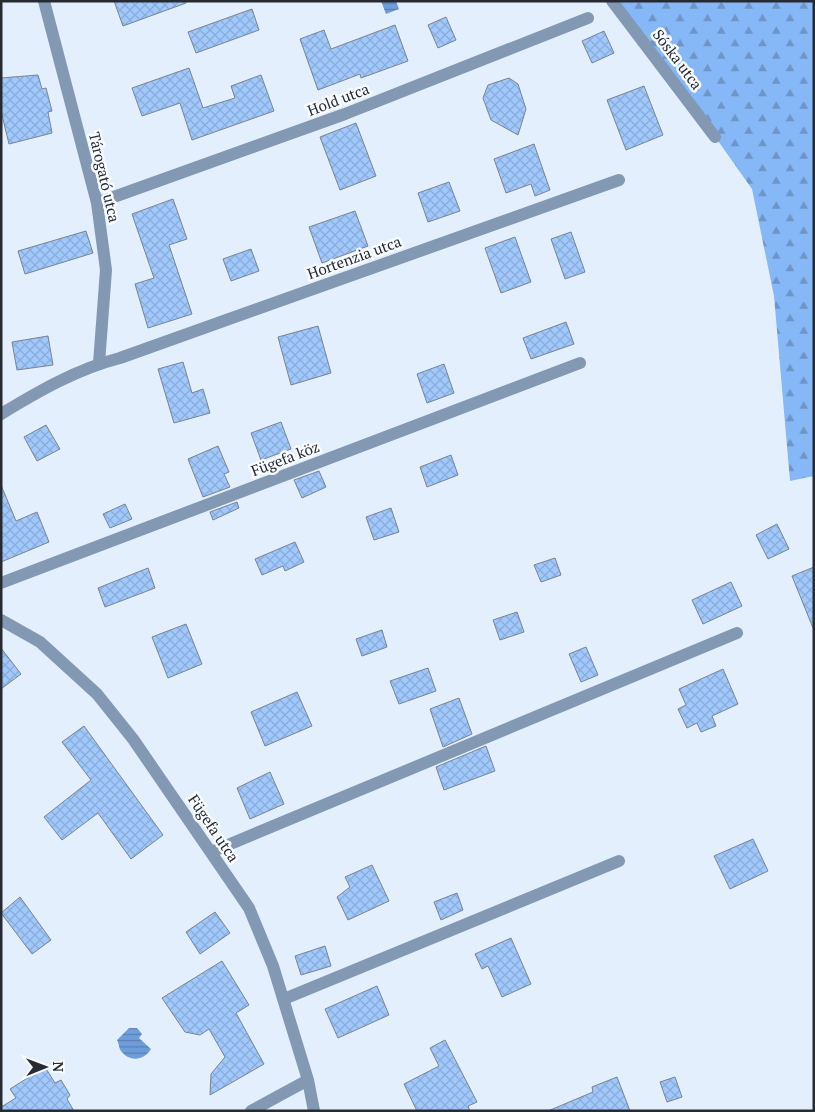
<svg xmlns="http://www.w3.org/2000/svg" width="815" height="1112" font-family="'PT Serif',serif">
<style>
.forest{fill:url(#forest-firs)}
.water{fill:url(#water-rules)}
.building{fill:url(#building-cross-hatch);stroke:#778494}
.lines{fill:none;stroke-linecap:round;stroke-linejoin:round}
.minor{stroke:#8298b3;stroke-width:12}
.labels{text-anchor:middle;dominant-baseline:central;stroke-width:5;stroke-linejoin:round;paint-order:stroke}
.street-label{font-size:15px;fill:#262b32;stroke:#f8fbff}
</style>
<defs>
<pattern id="forest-firs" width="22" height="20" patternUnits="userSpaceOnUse" patternTransform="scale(1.25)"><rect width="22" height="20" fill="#86b7f6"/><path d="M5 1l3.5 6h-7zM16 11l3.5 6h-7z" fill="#6d95c8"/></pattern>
<pattern id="water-rules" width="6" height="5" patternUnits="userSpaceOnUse" patternTransform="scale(1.25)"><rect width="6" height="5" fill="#6d9dda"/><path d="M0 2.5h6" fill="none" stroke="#5980b1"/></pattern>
<pattern id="building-cross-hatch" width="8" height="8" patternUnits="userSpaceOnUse" patternTransform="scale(1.25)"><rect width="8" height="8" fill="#a1c8fc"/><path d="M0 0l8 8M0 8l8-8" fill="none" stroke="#8aacd8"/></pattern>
</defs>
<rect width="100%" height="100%" fill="#e4effd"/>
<!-- forest -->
<path class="forest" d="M619,1H814V476L790,481L774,296L752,189Z"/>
<!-- water -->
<path class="water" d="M381,1H396L399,9L386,14Z
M129,1028H137L142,1034L139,1038L151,1049C144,1061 129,1062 121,1051C119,1049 119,1043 117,1040Z"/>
<!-- building -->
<path class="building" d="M114,1H186V3L123,26Z
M252,9L259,30L196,53L188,32Z
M446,17L456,40L438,48L428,25Z
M395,25L408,61L361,78L360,74L318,90L300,39L324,30L331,49Z
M604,31L614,53L592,63L582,41Z
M189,68L203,108L235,98L231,86L261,75L274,111L192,140L180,103L142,116L132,88Z
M38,75L42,89L46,88L52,111L48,112L52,133L9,144L1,111V78Z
M509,78L518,84L526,109L518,135L491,120L483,98L488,85Z
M644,86L663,135L626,150L607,100Z
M356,123L376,176L340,190L320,137Z
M534,144L550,190L535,196L531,184L506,193L494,159Z
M449,182L460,211L428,222L418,193Z
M173,199L187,239L169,245L192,314L148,328L135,284L154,278L132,214Z
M355,211L368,246L322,263L309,227Z
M86,231L93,253L25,274L18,251Z
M571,232L585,272L565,279L551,239Z
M515,237L531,282L501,293L485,248Z
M251,249L259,271L231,281L223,259Z
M566,322L574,344L531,359L523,338Z
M318,326L331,373L291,385L278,337Z
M48,336L53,365L17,370L12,342Z
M183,362L192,393L203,389L210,413L174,423L158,369Z
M444,364L454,393L427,403L417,374Z
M281,422L291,449L261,460L251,433Z
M46,425L60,449L37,461L24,437Z
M218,446L229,472L224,474L230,487L203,497L188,459Z
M451,455L458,475L427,487L420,467Z
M319,471L326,487L302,498L294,480Z
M1,485L16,521L37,512L49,542L1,562Z
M237,502L239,508L213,520L210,512Z
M125,504L132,519L110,528L103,514Z
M391,508L399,532L374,540L366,517Z
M777,524L789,549L768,559L756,535Z
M295,542L304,562L285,571L283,566L262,575L255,559Z
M555,558L561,575L541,582L534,565Z
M814,567V628H813L792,576Z
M148,568L155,588L105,607L98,588Z
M731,582L742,606L703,624L692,600Z
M517,612L524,632L500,640L493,620Z
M186,624L202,664L168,678L152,637Z
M382,630L387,647L362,656L356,639Z
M586,647L598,675L581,682L569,654Z
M1,648L21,674L1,689Z
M428,668L436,691L399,704L390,681Z
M723,669L738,704L712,716L716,726L701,732L697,723L687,728L678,709L686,705L679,689Z
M297,692L312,726L265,746L251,712Z
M459,698L472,734L443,747L430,709Z
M84,726L163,835L131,859L98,813L62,840L44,817L91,780L62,742Z
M486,746L495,771L444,790L436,767Z
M270,772L284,804L250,819L237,788Z
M753,839L768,871L730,889L714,856Z
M372,865L389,901L348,920L337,897L350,887L345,877Z
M457,893L463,910L441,920L434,902Z
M20,897L51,940L32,954L1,913Z
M215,912L230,933L200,954L186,932Z
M511,938L531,984L502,997L488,966L482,969L475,954Z
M325,946L331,966L301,975L295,956Z
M222,961L249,1005L236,1013L264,1064L210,1095L211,1074L225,1057L209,1029L200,1035L185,1032L162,998Z
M377,986L389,1015L338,1038L325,1009Z
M445,1040L477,1102L468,1106L470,1111H417L404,1084L439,1066L430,1048Z
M45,1067L55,1083L61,1080L70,1095L67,1099L74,1111H1V1107L16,1098L10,1089Z
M617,1077L630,1111H548L593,1092L592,1087Z
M675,1077L682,1097L667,1102L660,1082Z"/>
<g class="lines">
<!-- minor -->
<path class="minor" d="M44,1L97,203L106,270L99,363
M612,1L715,137
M97,203L345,114L588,18
M1,414C39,391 77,369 120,358L619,180
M1,583L580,363
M1,620L40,642L97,694L133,739L249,908L273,966L308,1080L314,1111
M211,852L737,633
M284,999L619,861
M251,1111L308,1080"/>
</g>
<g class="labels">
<!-- street labels -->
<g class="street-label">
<text transform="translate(678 59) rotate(53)">Sóska utca</text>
<text transform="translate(338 99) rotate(-21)">Hold utca</text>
<text transform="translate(105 177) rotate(77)">Tárogató utca</text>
<text transform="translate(354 257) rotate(-20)">Hortenzia utca</text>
<text transform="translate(285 458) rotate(-21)">Fügefa köz</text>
<text transform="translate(214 828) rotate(56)">Fügefa utca</text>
</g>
</g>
<!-- border -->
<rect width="815" height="1112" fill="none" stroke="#262b32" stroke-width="5"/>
<!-- north arrow -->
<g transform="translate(45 1067) rotate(89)" stroke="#f8fbff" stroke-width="4" paint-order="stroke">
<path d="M0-4L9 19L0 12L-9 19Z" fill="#262b32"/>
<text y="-8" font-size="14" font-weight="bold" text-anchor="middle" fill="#262b32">N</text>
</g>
</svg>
